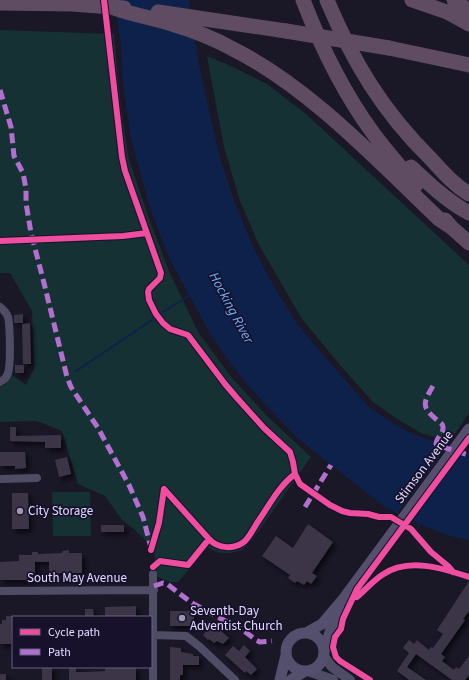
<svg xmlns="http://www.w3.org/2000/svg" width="469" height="680" font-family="'Source Sans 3',sans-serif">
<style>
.green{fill:#153134}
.water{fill:#0e214b}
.pier{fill:#1a1726}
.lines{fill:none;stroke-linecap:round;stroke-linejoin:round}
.stream{stroke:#0e214b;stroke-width:2}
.building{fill:#3a3647;filter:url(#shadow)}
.minor{stroke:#4f4d66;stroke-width:8}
.tertiary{stroke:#4f4d66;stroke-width:10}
.secondary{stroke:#534f6c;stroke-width:11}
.motorway{stroke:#5f4c62;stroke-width:15}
.motorway-bridge{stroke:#5f4c62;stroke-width:15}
.quiet{stroke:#b36fd0;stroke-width:5;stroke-dasharray:10 5;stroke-linecap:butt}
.cycleway-casing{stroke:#17112c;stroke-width:8}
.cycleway{stroke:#ef4d9e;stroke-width:6}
.poi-dot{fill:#9c97b3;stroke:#17112c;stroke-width:1.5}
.labels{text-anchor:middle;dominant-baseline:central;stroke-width:3.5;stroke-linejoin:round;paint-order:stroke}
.street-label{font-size:13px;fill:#e2dcff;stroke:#17112c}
.poi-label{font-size:13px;fill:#e2dcff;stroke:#17112c;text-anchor:start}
.water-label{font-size:14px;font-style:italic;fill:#6ab2ff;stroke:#17112c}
</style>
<defs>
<filter id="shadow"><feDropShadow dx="3.5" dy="3.5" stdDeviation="2" flood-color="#0009"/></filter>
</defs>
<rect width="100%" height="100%" fill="#1a1726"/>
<!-- green -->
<path class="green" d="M0,30L114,34L121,108L129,160L150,221L169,271L198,332L232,378L268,417L311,457L253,539C249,542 245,548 241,550C231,555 215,554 208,547L178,582H170L156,576L154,549L135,530L122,520L105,496L78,484L62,431L37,421L0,422V387L6,384L12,375L26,385L34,369L32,311L10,273H0Z
M207,56L233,67L267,84L306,114L469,265V413L450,441L421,433L397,419L373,402L340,365L302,319L259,245L240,201L224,147Z
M52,492H90L91,536H53Z"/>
<!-- water -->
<path class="water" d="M115,0H189L199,65L210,115L220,158L234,201L254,249L275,288L298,325L330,363L369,407L392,423L413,434L469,454V540L449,536L420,524L386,508L331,465L295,436L251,389L231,364L209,332L168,256L150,208L130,135L123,84L121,46Z"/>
<!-- pier -->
<path class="pier" d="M448,445L463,450L409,521L396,515Z"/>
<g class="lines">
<!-- stream -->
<path class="stream" d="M163,312L190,295
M76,371L152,320
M418,528L421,522"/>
</g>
<!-- building -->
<path class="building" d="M23,314V323H14V315Z
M30,323L31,364H23L22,324Z
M15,365H24V373H15Z
M10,427H16V436L61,435V448H45V442L10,441Z
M0,452H25L26,468L15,469V466H0Z
M67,457L71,474L59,477L55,460Z
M12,493H28L29,529H12Z
M308,524L333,542L312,573L317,576L311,584L307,581L304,585L297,581L295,583L288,578L290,575L262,556L276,536L293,548Z
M101,525H124V532H101Z
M69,550V553H82V573H68V576H63V573L49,574V562H35V580H0V562L19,561V555H32V552H38V554L62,553V551Z
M469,581V611L463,619L465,620L441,654L445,657L442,661L454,670L456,667L459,669L469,656V675L465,680H452L416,654L407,667L426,680H409L397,671L409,653L403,648L409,640L414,644L417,640L429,650L431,647L433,648L443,634L437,630Z
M136,606V616L105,617V607Z
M85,609H93L94,617H85Z
M170,611H194V626H170Z
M6,616H12L11,644H0V624H2V620H6Z
M213,624L229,638L223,644L217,641L214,643L209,639L208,640L203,635Z
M244,645L250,651L245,657L257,669L251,675L246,671L245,673L225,655L233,646L239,651Z
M170,647L181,648V652L193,654V656H199V665H183V675H180V680H170Z
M42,667H52V680H42Z
M69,667H76V672H88L105,671V668L136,667V680H69Z
M0,674H6V680H0Z"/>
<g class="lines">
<!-- minor -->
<path class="minor" d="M0,307C4,310 6,312 8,317C10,325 11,365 8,373C7,377 4,380 0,382
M0,479L37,478
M153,574V680
M0,591L154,590
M153,635L186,636L200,647L235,680"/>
<!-- tertiary -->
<path class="tertiary" d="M323,655L332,667L350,680
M308,671L333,680"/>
<!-- secondary -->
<path class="secondary" d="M286 652a19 19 0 1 1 38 0a19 19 0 1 1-38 0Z
M306,633L322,624L344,598L469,429
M324,651L332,626L340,610
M280,680L286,655
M291,680L305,671"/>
<!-- motorway -->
<path class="motorway" d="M303,0C320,44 345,95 373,133C386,151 401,168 416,185
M327,0C353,62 383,112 431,159C443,172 454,185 469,194
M412,0L447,12L469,24
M454,0L469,11
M0,3L72,4L124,8
M114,8C133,15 153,18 172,24C192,30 213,38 231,48C308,86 377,160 439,219L451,227
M158,12L286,31
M389,48L469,65
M411,167C429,184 447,201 469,213
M445,220L451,227L469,243"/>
<!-- motorway-bridge -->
<path class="motorway-bridge" d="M286,31L389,48"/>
<!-- quiet -->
<path class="quiet" d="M0,90L11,127L14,156L23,173L26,189V203L31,233L44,283L67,377L71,387L98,428L129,485L143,517L151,548
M433,386C423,403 421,407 437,420C440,422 443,424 443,427C444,433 436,438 436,444L439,446L469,455
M305,507L331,465
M154,586L163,583L167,584L192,603L244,631L256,640L260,642L272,641"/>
<!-- cycleway casing -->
<g class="cycleway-casing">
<path id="cycleway" d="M104,0L122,157L125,171L161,273L160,278L149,289L148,292L149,300L156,314L163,323L170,329L188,335L225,384L237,398L264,428L290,452L293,462L295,474L300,484L330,505L342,511L350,513L368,514L379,517H391L411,529L431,552L448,566L453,572
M0,241L123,236L147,233
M164,489L209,539
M151,550L159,523L164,489
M153,567L160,561L188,565L209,539C218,549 235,550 245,541C251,535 254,527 259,520C270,504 279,486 295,474
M357,597C365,590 373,581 382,575C408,557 442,568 469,577
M370,680L340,661L336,657L333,647L335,637L341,629L343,619L357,589L469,438"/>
</g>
<!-- cycleway -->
<use href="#cycleway" class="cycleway"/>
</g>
<!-- markers -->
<g class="poi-dot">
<circle cx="20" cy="511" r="4"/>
<circle cx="182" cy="618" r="4"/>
</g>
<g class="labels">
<!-- street labels -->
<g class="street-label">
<text transform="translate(424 467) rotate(-53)">Stimson Avenue</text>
<text x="77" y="578">South May Avenue</text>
</g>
<!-- poi labels -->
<g class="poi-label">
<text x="28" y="511">City Storage</text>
<text x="190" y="611">Seventh-Day<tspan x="190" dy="15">Adventist Church</tspan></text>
</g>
<!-- water labels -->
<g class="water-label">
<text transform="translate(231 308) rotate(62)">Hocking River</text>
</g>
</g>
<!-- legend -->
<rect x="12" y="616" width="140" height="52" fill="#17112c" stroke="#686280"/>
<rect x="20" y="629" width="20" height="6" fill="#ef4d9e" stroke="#686280"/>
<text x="48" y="636" font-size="12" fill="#e2dcff">Cycle path</text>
<rect x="20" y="649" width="20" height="6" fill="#b36fd0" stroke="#686280"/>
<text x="48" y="656" font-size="12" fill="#e2dcff">Path</text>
</svg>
